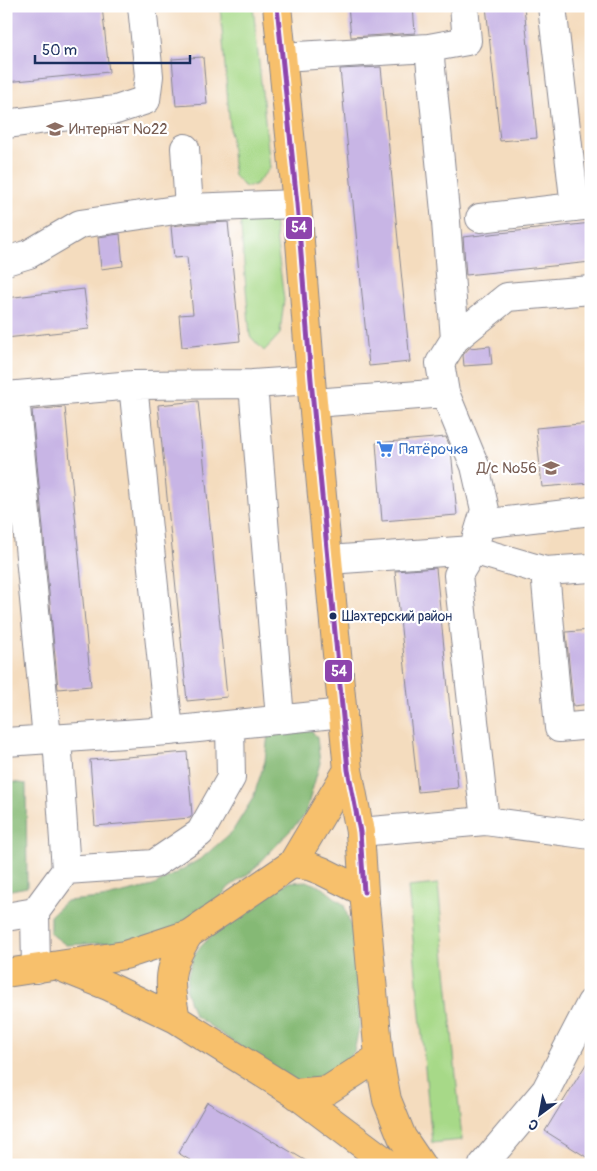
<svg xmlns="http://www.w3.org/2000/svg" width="597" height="1171" font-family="Pangolin,sans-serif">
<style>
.green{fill:#a7d988;stroke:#618473}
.forest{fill:#85b974;stroke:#507469}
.building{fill:#c8b5e5}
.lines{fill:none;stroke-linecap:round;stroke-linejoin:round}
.minor-casing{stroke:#88868e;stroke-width:30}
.major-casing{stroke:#88868e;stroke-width:30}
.minor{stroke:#fff;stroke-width:28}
.major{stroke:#f7c06c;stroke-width:28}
.bus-1-casing{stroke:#fff;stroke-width:9}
.bus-1{stroke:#8e44ad;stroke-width:5}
.bus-dot{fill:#1b2f5e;stroke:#fff;stroke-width:2}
.labels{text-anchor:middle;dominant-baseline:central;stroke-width:4.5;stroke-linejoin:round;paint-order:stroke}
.bus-label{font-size:14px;fill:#1b2f5e;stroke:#fff;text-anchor:start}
.education-label{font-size:15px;fill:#785e54;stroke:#fff;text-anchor:start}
.shop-label{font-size:15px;fill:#366cbe;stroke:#fff;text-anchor:start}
.line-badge{stroke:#fff;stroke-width:2}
.badge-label{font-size:14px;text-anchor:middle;font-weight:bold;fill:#fff}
</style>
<rect width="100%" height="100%" fill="#fff"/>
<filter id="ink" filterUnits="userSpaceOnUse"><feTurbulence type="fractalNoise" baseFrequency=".02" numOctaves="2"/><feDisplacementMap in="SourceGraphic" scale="10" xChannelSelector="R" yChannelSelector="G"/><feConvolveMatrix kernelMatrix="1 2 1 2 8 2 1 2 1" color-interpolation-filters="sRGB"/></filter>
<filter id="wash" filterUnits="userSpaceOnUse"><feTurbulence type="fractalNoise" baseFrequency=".0096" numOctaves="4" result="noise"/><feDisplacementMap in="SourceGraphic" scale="20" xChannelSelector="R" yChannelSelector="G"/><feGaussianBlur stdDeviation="1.12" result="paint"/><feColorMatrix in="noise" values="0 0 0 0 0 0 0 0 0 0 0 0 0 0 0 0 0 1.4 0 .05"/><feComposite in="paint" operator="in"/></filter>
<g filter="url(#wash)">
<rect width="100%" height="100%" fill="#f4dcbe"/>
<!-- green -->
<path class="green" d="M220,6H253L270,168L255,185L245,187L234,176Z
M260,212L274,220L284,300L280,334L264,351L250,336L240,217Z
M438,884L462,1140L432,1143L408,887Z"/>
<!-- forest -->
<path class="forest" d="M306,722L317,738L320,763L305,815L252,871L229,887L209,911L183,929L124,942L66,945L50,933V916L66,901L102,898L153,886L202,858L232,832L253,798L265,761L268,734Z
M12,782L26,784L27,887L6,891V783Z
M307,881L323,888L344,905L354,937L360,1023L354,1052L338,1070L320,1081L293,1083L194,1015L186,991L188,974L195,953L209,938L268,893L289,882Z"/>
<g id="blocks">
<!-- building -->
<path class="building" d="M6,6H102L109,72L6,82Z
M348,6H413L415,33L351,37Z
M486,6H524L537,138L500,141Z
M203,57L207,104L176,106L172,59Z
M381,67L410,362L369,366L340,69Z
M228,222L240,341L182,347L179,315L193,314L187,257L174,258L171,226L190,224Z
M591,223V262L466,275L463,237Z
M120,234L123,266L101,269L98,237Z
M84,289L89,329L6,338V298Z
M490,346L492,364L464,366L463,355L469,348Z
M198,401L227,697L187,701L158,405Z
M65,407L91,686L58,689L32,410Z
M591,423V483L542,487L536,428Z
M446,437L451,449L457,515L382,521L376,443Z
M436,568L458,788L418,792L395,571Z
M591,630V704L573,706L566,632Z
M187,752L192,815L190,818L95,826L90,760Z
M591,1056V1160L545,1131Z
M207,1102L313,1165H198L178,1153Z"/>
</g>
</g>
<g filter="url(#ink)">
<use href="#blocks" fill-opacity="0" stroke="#88868e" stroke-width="1"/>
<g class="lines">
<!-- minor casing -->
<g class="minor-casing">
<path id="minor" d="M552,6L575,207
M429,48L446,222L455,339
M282,57L429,48L467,41L464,6
M6,124L116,110L146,100L149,76L142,6
M185,148L189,208
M480,218L591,205
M6,261L29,254L80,224L189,208L297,204
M253,384L280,719
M133,385L169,731
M6,396L133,385L253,384L311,380
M15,396L47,739
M314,403L445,393L440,363L455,339L507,297L591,290
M482,524L591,511
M328,560L473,550L545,571L591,568
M545,571L559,728L591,725
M6,742L169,731L343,713
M485,821L591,835
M360,832L485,821L458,575L473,550L485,510L475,466L445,393
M66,870L154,864L200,833L231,778L230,725
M6,917L35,912
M36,969L35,912L66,870L57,738
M483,1165L546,1090L591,1003"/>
</g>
<!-- major casing -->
<g class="major-casing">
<path id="major" d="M277,6L297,204L311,380L341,696L348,770L360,832L364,892
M292,864L348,770
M58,966L108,986L176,1019
M6,973L125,955L189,934
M379,1057L387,1100L402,1137L421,1165
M294,1093L328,1090L379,1057L364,892L322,871L309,866L292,864L189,934C167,969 168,980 176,1019L294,1093L390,1165"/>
</g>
<!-- minor -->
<use href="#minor" class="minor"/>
<!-- major -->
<use href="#major" class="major"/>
<!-- bus-1 casing -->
<g class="bus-1-casing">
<path id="bus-1" d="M277,6L297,204L311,380L341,696L348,770L360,832L364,892"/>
</g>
<!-- bus-1 -->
<use href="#bus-1" class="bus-1"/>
</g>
</g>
<!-- icons -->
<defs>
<g id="school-bare" transform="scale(1.35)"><path d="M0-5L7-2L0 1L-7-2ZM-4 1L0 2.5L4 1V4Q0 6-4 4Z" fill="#8d6e63" stroke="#fff" stroke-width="2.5" paint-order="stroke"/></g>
<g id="supermarket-bare" transform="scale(1.35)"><path d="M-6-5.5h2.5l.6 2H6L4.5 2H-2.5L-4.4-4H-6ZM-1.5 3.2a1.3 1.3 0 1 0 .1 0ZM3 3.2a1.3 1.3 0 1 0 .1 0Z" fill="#3f7fe0" stroke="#fff" stroke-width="2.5" paint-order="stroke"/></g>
</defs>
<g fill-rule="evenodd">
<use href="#school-bare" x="55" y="129"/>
<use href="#supermarket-bare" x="385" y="449"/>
<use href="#school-bare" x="551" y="468"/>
</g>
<!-- markers -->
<circle class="bus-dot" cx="333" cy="616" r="4.5"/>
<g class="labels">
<!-- bus labels -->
<g class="bus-label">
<text x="342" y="616">Шахтерский район</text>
</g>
<!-- education labels -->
<g class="education-label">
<text x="69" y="129">Интернат №22</text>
<text x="537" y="468" text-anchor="end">Д/с №56</text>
</g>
<!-- shop labels -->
<g class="shop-label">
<text x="399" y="449">Пятёрочка</text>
</g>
</g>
<g class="line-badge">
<rect x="285" y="216" width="28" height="24" rx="5" fill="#8e44ad"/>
<rect x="324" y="659" width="29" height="24" rx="5" fill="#8e44ad"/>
</g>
<g class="badge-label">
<text x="299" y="232">54</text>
<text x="339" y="676">54</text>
</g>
<!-- margin -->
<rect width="597" height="1171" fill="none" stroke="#fff" stroke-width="25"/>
<!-- north arrow -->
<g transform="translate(540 1114) rotate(212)" stroke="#ffffff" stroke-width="4" paint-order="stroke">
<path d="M0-4L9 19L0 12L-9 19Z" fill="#1b2f5e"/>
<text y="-8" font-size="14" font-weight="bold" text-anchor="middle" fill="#1b2f5e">С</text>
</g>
<!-- scale -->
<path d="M35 55v8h155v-8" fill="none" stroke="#1b2f5e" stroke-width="2.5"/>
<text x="42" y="55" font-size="15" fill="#1b2f5e" stroke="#ffffff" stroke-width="4" paint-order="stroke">50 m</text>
</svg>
